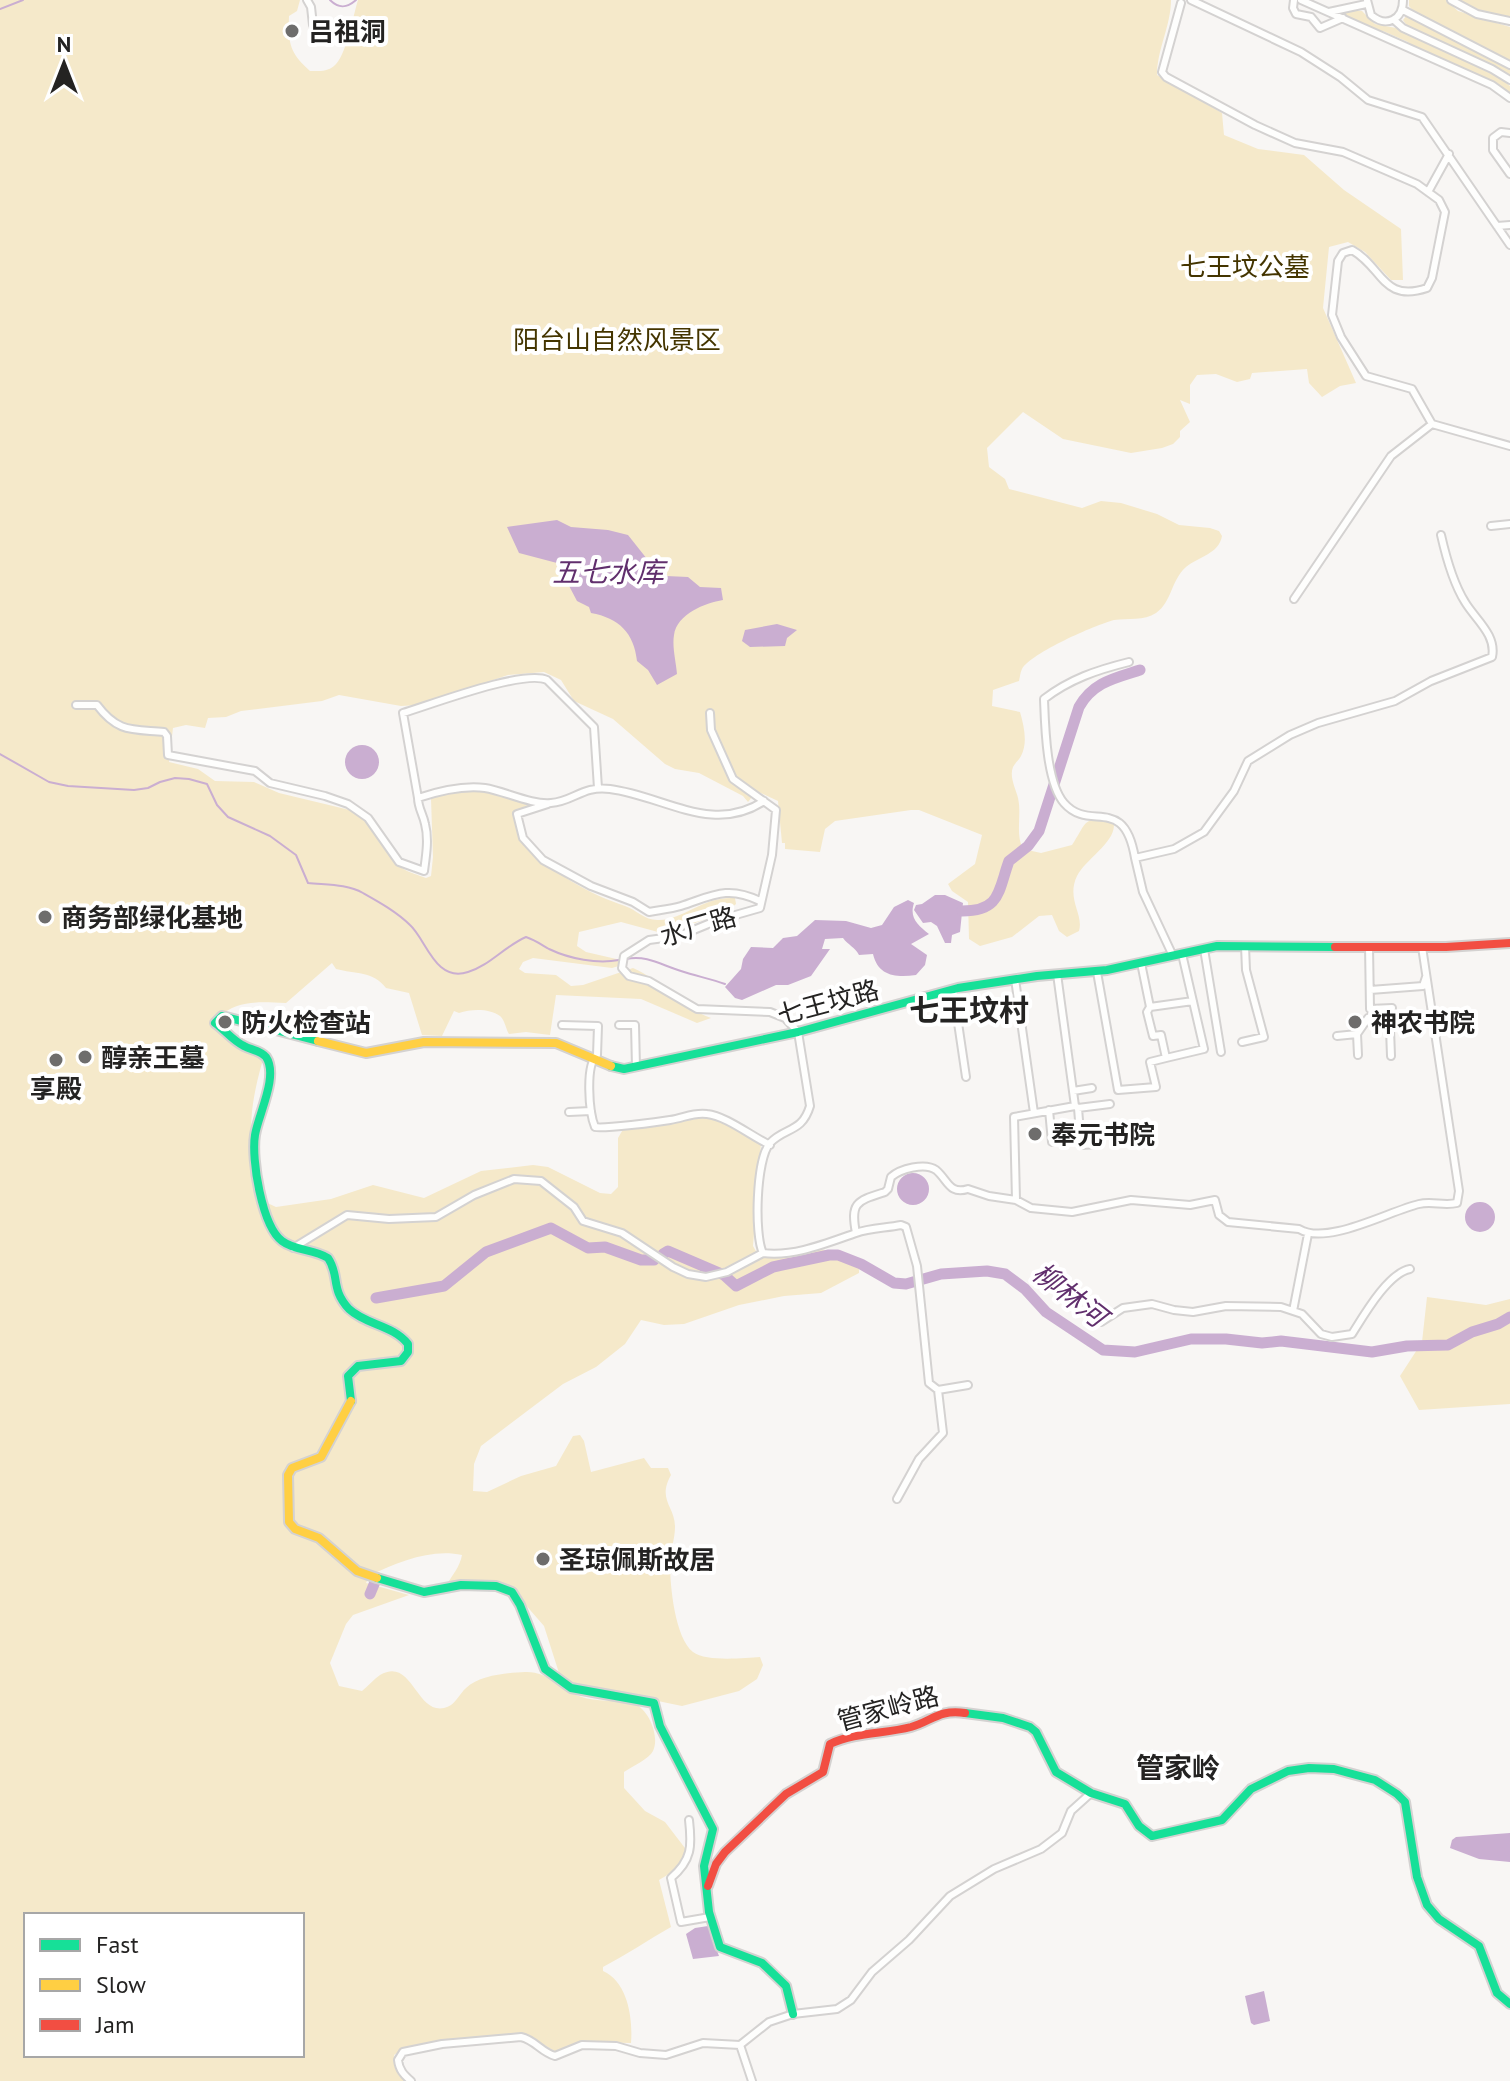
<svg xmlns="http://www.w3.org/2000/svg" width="1510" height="2081" font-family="'PT Sans','Noto Sans SC',sans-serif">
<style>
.green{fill:#f5e9ca;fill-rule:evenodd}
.water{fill:#caaed1}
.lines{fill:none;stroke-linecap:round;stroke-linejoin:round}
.stream{stroke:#caaed1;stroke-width:2}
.river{stroke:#caaed1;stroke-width:11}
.street-casing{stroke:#d4d2d1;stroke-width:10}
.fast-casing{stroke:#d4d2d1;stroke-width:12}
.slow-casing{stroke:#d4d2d1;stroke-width:12}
.jam-casing{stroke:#d4d2d1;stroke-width:12}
.street{stroke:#fefefd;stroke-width:6}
.fast{stroke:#16e098;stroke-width:8}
.slow{stroke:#ffcf43;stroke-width:8}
.jam{stroke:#f24e42;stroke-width:8}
.poi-dot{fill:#6e6d6c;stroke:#fff;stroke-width:3}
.labels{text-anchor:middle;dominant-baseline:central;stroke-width:8;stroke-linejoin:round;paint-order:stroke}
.poi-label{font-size:26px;font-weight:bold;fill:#242322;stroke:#fff;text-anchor:start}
.park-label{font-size:26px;fill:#443500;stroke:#fff}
.street-label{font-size:26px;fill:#242322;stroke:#fff}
.water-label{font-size:28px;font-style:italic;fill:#612f6d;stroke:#fff}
.neighbourhood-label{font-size:28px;font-weight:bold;fill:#242322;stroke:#fff}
.quarter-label{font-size:30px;font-weight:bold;fill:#242322;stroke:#fff}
</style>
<rect width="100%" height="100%" fill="#f8f6f4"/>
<!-- green -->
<path class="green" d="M0,0H300L297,11L289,16C288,44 290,53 310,71C318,71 327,72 334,66C346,57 353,16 358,0H1171C1171,26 1157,49 1157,75L1222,113L1224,135L1258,149L1304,155L1344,190L1401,229L1403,280H1391L1365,252L1348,242L1329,247L1323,308L1356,383L1340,386L1322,397L1309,383L1307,369L1252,373L1250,379L1237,382L1216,374L1197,375L1190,385V404L1180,400L1190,422L1180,431V437L1173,444L1162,448L1131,453L1063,439L1023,412L987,448L989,467L1005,479L1009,489L1082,508L1101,501L1121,503L1157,514L1179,525L1210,528L1219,531L1222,536C1219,554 1198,557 1186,567C1171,580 1172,602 1156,613C1144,621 1128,618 1114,620C1095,625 1031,653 1022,669C1020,673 1020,677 1019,681L993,690L992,706L1020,712C1024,726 1028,743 1021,756C1019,760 1015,763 1013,767C1009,777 1016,789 1018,798C1022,815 1015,834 1023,849L1041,853L1072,845C1088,821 1081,818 1113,820C1120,840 1086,858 1077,876C1066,899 1084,914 1079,931L1067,937L1059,931L1052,915L1039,916L1012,937L980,946L969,939L968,902L952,891L948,884L975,864L982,835L919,810H911L835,821L825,829L820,852L785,849V843H782L778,801L739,783L752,797L748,802L743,796L699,773L675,769L665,764L613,719L574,701L561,680L544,672L508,675L419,705L401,706L339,695L322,701L241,711L226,717L208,718L205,728L186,725L173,728L169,762L198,769L215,781L254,782L279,793L358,812C377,827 382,854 402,868C409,873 419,875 426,878L431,876L433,857L431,799C463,778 510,796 543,804L518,812C521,822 524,832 529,841C548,873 592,895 625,906C637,910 645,921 659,920C685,919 703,896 735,898L736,904L730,909L680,929L658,932L621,922L579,932L577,946L586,952L625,961L622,965L612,968L533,958L523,962L519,969L525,973L556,975L571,986L583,985L633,968C662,980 680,1007 711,1018L697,1023L641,999L556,995L550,1035L526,1032L509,1034C506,1030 505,1020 500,1016C489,1008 471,1009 459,1013L454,1011L442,1036L422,1035L409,993L386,988C373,971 355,974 336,969L332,963L286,1003C256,1002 236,999 213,1022L247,1041L268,1063H262C246,1120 249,1145 263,1201L276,1207L331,1199L373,1185L424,1198L481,1171L533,1165L548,1167L600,1193L611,1194L618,1187V1138L625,1126L654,1121L681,1122L709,1116L724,1119L761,1143L753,1246L757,1253C800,1266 813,1230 859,1266V1273L821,1293L784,1296L739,1305L684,1324L664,1325L641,1320L625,1344L596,1367L563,1384L481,1446L474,1464L473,1491L487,1492L521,1476L556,1466L573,1436L580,1435L584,1441L591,1472L644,1458L651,1468H668L671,1475C657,1500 675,1506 675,1527C675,1539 670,1552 670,1564C670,1586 675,1638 693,1652C706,1662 744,1658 760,1657L763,1665L757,1679L739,1691L682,1706L571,1683L559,1673L544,1626L517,1595L505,1587L446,1586C452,1575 460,1567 462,1555C432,1548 398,1562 370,1575L366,1583L409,1595L353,1615L346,1624L330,1663L339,1686L362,1691C368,1686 374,1679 380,1675C412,1656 416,1714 444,1708C455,1706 459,1694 466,1688C480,1675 507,1673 525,1672C549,1671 559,1689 579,1696C597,1703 617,1699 634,1704C649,1709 660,1737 653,1751C649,1759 633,1766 624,1772V1788L645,1811L665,1822L688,1852L673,1876L669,1874L659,1880L671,1927C648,1940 626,1955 603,1967V1971C628,1982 633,2019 631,2043L586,2042L556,2052L528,2035L518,2034L406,2047L394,2055L397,2071L406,2081H0ZM26,1915H302V2055H26Z
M1409,0H1446L1458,11L1510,27V61L1414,12L1409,6Z
M1455,0H1510V18L1474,9Z
M1346,11H1362L1375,24L1396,28L1500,78L1510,86V95L1492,81L1410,47L1408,42L1383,31L1378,33L1340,15Z
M1407,15L1510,70V79L1490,65L1408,27L1403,20Z
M1427,1297L1486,1305L1510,1299V1404L1419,1410L1400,1376L1422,1342Z"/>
<!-- water -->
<path class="water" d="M557,520L571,527L608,530L628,535L651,564L666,576L688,577L700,587L721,588L723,600C705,603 677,614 674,635C672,647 676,662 677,674L657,685L648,670L637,661C634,633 619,618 591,613L589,607L577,601L557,563L519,553L507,527Z
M777,624L797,630L787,638L785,646L750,647L742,641L745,630Z
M345 762a17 17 0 1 1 34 0a17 17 0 1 1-34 0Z
M935,895H945L963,903L960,932L952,935L951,943H945L937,926L931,922L923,923L914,910L916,905L922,904Z
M908,900L914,903C909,918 918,925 929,934L911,944L927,955L925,965L916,975C896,978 878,976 873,954L859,955C855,947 848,945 843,938L825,939L822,949H830L811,976L788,985H776L742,1000L735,998L725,987L741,969L743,959L751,947L773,948L783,938L797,936L815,920L846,921L871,928L882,925L894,907Z
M897 1189a16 16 0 1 1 32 0a16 16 0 1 1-32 0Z
M1465 1217a15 15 0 1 1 30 0a15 15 0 1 1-30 0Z
M1510,1833V1862L1479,1859L1450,1848L1452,1840L1456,1837Z
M708,1926L719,1956L693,1959L686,1934L695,1928Z
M1264,1991L1270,2021L1254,2025L1251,2023L1245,1996Z"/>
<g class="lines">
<!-- stream -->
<path class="stream" d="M330,0C339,9 347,8 356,0
M0,9L23,0
M0,754L49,782L68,786L134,790L148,788L160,782L175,778L189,779L207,784L217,805L228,817L270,836L296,855L308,883C327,885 347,884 363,893C379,902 397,912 410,925C426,939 435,983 468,972C489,966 505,946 526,937C535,940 542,945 549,949C570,959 597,964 619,960
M626,959C648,955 661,965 681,971C696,976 711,979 725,984"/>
<!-- river -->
<path class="river" d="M962,911C1001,911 998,891 1009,861L1028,846L1039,831L1079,707C1093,682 1115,678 1140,670
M663,1254L668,1251L724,1275L736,1286L773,1267L829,1255H838L861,1264L894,1283L906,1284L941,1274L987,1271L1005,1274L1025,1289L1046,1312L1103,1350L1135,1352L1191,1339H1226L1262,1343L1281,1341L1372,1352L1407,1346L1448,1345L1472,1332L1498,1324L1510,1317
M376,1298L444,1286L486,1252L551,1228L588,1248L605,1247L641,1260H654
M370,1594L375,1582"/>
<!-- street casing -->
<g class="street-casing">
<path id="street" d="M307,0L311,7L313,25
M1191,0L1301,52L1340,77L1368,100L1422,117L1510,245
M1294,0L1293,8L1296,14L1311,17L1320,28L1343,18
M1301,0L1492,85L1510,98
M1367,0L1371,15C1386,28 1403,20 1403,0
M1451,0L1477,14L1510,21
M1181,3L1162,72L1166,77L1255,125L1295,143L1343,152L1417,184L1439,200L1445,212L1432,278L1427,288C1382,303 1383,267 1352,250L1343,253L1338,261L1332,315L1341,337L1366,376L1412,389L1432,424L1391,456L1294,599
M1403,10L1510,65
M1329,12L1366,4
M1394,20L1403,28L1492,69L1510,80
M1510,133L1501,132L1493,138V150L1510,174
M1428,192L1449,154
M1497,226L1510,225
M1432,424L1510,446
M1491,526L1510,524
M1129,662C1097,670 1070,679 1044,699C1045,725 1046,782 1064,803C1090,833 1124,793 1135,858
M76,705H97C118,733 132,729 164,732L167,736L168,755L255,771L270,783L325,796L348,804L368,818L399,862L424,871C426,856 429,839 425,824C423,814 418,808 418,798C439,791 462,785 485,788C504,791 532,805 551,803C573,802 583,785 610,789C664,796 713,835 764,801
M418,798L403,713C430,705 524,669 547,680L594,727L598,788
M548,804L517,814L523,838L543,860L591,886L633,902L649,912C660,910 671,909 681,906C712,896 727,885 760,901
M1369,946L1370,1009L1392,1008
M1204,949L1221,1052
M1173,956L1143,892L1135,858L1174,849L1204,832L1234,791L1248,761L1290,735L1318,723L1395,701L1431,681L1492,657C1497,635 1475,619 1465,602C1453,583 1446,557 1441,535
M1141,963L1150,1007L1147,1012L1153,1036L1161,1035L1166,1058L1204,1049L1182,954
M1097,972L1118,1090L1156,1087L1150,1062L1166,1058
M1015,979L1034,1113
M953,989L966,1077
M1370,990L1423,986L1426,977
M1150,1007L1193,1001
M1368,1019L1390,1029L1391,1056
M562,1025L598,1026L597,1055C585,1065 589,1113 595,1127C603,1129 659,1122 670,1120C684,1118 693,1112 707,1114C726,1116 751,1136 770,1145
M619,1025H635L636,1067
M1337,1036L1357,1034
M1242,1042L1264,1037L1246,970L1245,946
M1358,1055L1357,1034L1368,1018
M1073,1091L1092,1088
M1075,1106L1078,1108L1081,1145L1099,1144
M1078,1108L1110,1104
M1049,1110L1052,1142
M569,1112L591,1111
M1016,1200L1014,1117L1075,1106L1057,974
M856,1233C850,1202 857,1201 885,1192L888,1189L891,1177C900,1169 925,1162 936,1170C948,1180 949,1195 968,1189L989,1196L1016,1200L1031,1208L1072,1212L1131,1200L1190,1205L1215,1200L1219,1215L1228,1222L1299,1229C1327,1246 1389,1211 1419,1204C1432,1201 1444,1206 1457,1203L1459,1191L1422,947
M293,1248L347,1215L389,1219L436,1217L474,1195L514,1179L541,1181L574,1207L583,1221L622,1233L673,1267L688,1274L706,1277L727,1272L763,1253C754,1235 756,1159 770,1143C785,1127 802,1133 810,1106L798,1032L785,1018L770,1012L697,1009L649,981L629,976L622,968L624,956L649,940L679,936L718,920L760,908L772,855L776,810L733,779L711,730L710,713
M763,1253C794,1257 827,1243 856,1233C869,1228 886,1228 901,1225L906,1227L917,1266L929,1383L938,1390L968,1385
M1293,1311L1308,1234
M1101,1322L1123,1308L1152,1304L1174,1310L1193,1312L1226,1306L1281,1307L1302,1314L1321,1334L1332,1337L1352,1334C1364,1315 1388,1273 1410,1269
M897,1499L919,1459L943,1433L938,1390
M689,1820C692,1846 692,1860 671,1878L681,1922L710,1917
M740,2045L769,2022L793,2014L837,2009L851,2000L872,1972L909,1940L950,1896L994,1869L1041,1849L1062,1833L1071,1811L1091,1793
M411,2081C404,2075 399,2070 398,2060L403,2052L442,2044L521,2037C535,2040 541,2052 555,2056L582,2045L616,2046L640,2053L666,2055L703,2043L740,2045L752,2081"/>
</g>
<!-- fast casing -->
<g class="fast-casing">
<path id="fast" d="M318,1041L222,1016L215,1023C225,1030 233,1041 244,1046C251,1050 260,1050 266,1057C279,1076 258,1115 255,1135C251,1159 262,1226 282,1241C295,1251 314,1249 328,1258C340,1275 330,1289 349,1309C366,1325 393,1325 408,1344V1352L401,1361L358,1366L348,1376L351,1401
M611,1066L624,1069L798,1032L958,988L1037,976L1107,970L1217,946L1335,947
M377,1578L424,1592L461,1585L496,1586L512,1592L520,1605L545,1669L571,1688L654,1703L660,1726L713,1829L704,1866L709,1912L720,1947L762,1963L786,1986L793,2014
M965,1713L1003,1718L1030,1727L1036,1732L1056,1772L1091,1793L1125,1804L1139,1826L1152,1836L1222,1820L1251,1789L1288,1771L1309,1768L1334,1769L1375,1780L1397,1794L1405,1802L1417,1877L1427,1905L1439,1919L1479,1946L1497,1993L1510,2004"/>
</g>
<!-- slow casing -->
<g class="slow-casing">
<path id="slow" d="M318,1041L366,1053L424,1042L556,1043L611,1066
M351,1401L321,1457L292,1468L288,1475L289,1522L295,1529L319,1538L357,1571L377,1578"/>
</g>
<!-- jam casing -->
<g class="jam-casing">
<path id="jam" d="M1335,947H1446L1510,943
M708,1886L716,1864L725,1852L786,1794L823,1772L830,1744C855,1732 884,1734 911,1727C932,1721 939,1709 965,1713"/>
</g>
<!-- street -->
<use href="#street" class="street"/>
<!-- fast -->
<use href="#fast" class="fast"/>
<!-- slow -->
<use href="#slow" class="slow"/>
<!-- jam -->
<use href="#jam" class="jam"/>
</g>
<!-- markers -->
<g class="poi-dot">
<circle cx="292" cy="31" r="8"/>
<circle cx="45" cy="917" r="8"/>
<circle cx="225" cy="1022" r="8"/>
<circle cx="1355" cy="1022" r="8"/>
<circle cx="85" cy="1057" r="8"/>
<circle cx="56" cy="1060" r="8"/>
<circle cx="1035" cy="1134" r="8"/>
<circle cx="543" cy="1559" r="8"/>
</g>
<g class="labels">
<!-- poi labels -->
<g class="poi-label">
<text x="308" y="31">吕祖洞</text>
<text x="61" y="917">商务部绿化基地</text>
<text x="241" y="1022">防火检查站</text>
<text x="1371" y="1022">神农书院</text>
<text x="101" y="1057">醇亲王墓</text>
<text x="56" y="1088" text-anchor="middle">享殿</text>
<text x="1051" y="1134">奉元书院</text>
<text x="559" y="1559">圣琼佩斯故居</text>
</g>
<!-- park labels -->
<g class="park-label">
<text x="1245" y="266">七王坟公墓</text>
<text x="617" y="339">阳台山自然风景区</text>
</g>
<!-- street labels -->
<g class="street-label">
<text transform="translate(698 926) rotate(-16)">水厂路</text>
<text transform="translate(828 1002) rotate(-15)">七王坟路</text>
<text transform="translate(888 1708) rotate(-15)">管家岭路</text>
</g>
<!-- water labels -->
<g class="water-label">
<text x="608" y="571">五七水库</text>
<text transform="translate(1070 1294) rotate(38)">柳林河</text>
</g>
<!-- neighbourhood labels -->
<g class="neighbourhood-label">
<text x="1178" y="1767">管家岭</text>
</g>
<!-- quarter labels -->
<g class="quarter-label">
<text x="969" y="1009">七王坟村</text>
</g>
</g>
<!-- legend -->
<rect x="24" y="1913" width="280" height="144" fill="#ffffff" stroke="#a7a7a7" stroke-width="2"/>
<rect x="40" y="1939" width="40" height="12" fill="#16e098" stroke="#a7a7a7" stroke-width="2"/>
<text x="96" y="1953" font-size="24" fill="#242322">Fast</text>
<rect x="40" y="1979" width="40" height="12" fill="#ffcf43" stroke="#a7a7a7" stroke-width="2"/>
<text x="96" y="1993" font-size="24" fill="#242322">Slow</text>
<rect x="40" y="2019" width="40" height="12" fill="#f24e42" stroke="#a7a7a7" stroke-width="2"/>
<text x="96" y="2033" font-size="24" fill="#242322">Jam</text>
<!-- north arrow -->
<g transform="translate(64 64)" stroke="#ffffff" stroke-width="6" paint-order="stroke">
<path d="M0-6L14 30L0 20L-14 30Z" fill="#242322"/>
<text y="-12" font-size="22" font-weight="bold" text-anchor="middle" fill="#242322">N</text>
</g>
</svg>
